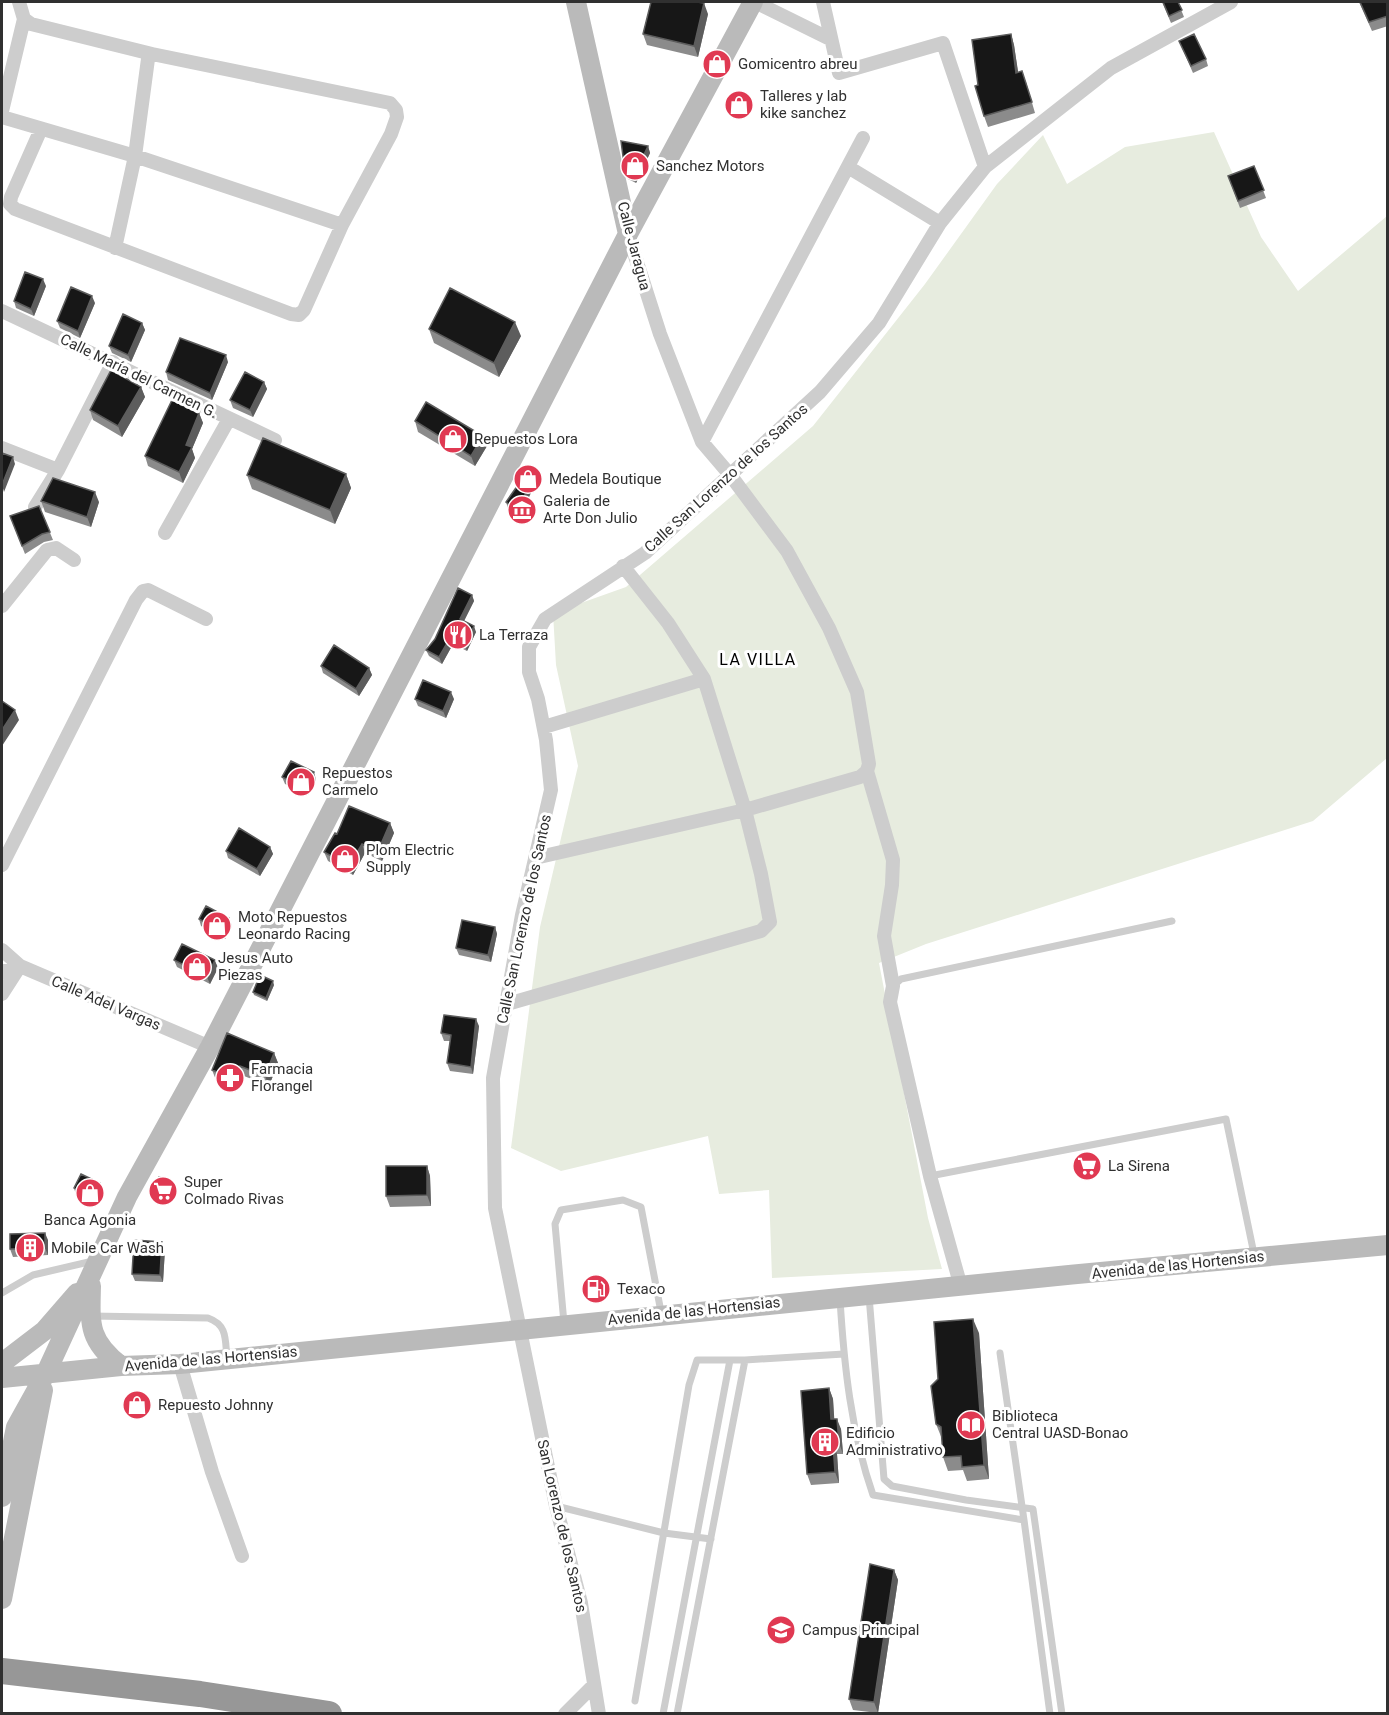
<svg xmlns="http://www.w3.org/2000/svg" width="1389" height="1715" font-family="Roboto,sans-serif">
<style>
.green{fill:#e7ecdf}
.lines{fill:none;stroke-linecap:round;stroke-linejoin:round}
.lane{stroke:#cdcdcd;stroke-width:7}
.street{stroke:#cdcdcd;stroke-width:14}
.secondary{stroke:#bababa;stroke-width:20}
.highway{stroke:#979797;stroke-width:26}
.wall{fill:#8b8b8b}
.shaded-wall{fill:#5d5d5d}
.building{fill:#171717;stroke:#5d5d5d;stroke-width:1.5}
.labels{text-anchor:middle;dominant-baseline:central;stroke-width:6;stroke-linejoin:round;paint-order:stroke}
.poi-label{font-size:15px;fill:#303030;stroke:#fff;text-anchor:start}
.street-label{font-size:15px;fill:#303030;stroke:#fff}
.neighbourhood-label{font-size:16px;letter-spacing:1.5px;fill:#000;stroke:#fff}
</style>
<rect width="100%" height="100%" fill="#fff"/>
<!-- green -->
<path class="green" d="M1214,132L1261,237L1298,291L1387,216V758L1313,821L926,944L879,963L928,1218L942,1269L772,1278L769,1190L719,1194L708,1136L561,1171L511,1148L540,927L578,766L556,665L553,613L626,587L813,426L925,284L997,184L1043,135L1067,184L1125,147Z"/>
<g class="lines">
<!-- lane -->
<path class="lane" d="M893,986L901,979L1172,921
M930,1176L1226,1119L1254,1254
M2,1293L33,1275L93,1261
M869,1296L884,1479L892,1486L966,1500L1033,1509L1062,1714
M840,1299C844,1365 851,1432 873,1495L1024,1520L1050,1714
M92,1316L208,1318C228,1325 225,1340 227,1359
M564,1323L555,1224L561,1210L623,1200L641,1207L661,1312
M1000,1353L1024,1520
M556,1506L664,1533L711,1539
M635,1701L689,1385L697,1360H745
M663,1714L730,1360
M677,1714L745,1360L844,1354"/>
<!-- street -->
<path class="street" d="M19,2L24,19L31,24L152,54
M755,2L830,39
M823,2L839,73L943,43L985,167
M2,111L24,19
M2,117L135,156L342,225
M41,129L11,197L10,204L15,209L291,314L299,315L304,310L342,225L391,134L397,117L396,110L390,103L152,54L148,59L135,156L115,248
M848,167L940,223
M2,311L275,440
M702,442L863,138
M2,448L58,470
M35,507L58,470L113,362
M165,533L229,419
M2,606L47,550L56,548L74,560
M544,727L704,679
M867,771L893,860L892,885L884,936L893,986L890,1002L930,1176L961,1287
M535,858L745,810L860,777L867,771L869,764L857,692L829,628L787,551L731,476L702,442L660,334L628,234
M2,865L136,600L143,591L148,590L206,619
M2,950L20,966L2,994
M2,972L20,966L210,1047
M507,1004L761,931L770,922L761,874L745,810L704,679L668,623L623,566
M180,1364L212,1472L242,1556
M565,1714L594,1685
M599,1714L581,1603L556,1506L495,1208L493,1078L522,915L551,790L546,740L538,699L529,672V647L545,619L645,553L820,392L879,323L940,223L985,167L1111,68L1231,2"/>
<!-- secondary -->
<path class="secondary" d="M576,2L628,234
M91,1286C90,1324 88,1341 121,1366
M2,1363L44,1331L77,1293
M2,1378L121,1366L180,1364C582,1322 985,1282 1388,1245
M2,1497L16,1427L46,1373L127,1197L210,1047L628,234L753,2
M2,1599L43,1390"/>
<!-- highway -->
<path class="highway" d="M2,1671L200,1694L329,1714"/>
</g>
<!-- wall -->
<path class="wall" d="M1162,2H1178L1184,17L1171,23Z
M1359,2H1388V26L1372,31Z
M708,14L698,57L647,45L643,34Z
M1011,34L1014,45L1018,73L1026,82L1035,113L988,127L984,116L978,85Z
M1179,41L1206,59L1208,66L1193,73Z
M648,146L650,153L636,183L628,179L625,172Z
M1254,166L1266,198L1240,208L1228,176Z
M46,286L34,316L16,308L14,301Z
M95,303L80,338L60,328L57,321Z
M142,323L145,330L131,362L112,353L109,346Z
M429,329L521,336L499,377L434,343Z
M228,362L212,400L168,380L166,372Z
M264,382L267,389L253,417L233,408L230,400Z
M141,387L145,397L122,437L93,420L90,410Z
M199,413L203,423L192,449L195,458L183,483L148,466L145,456Z
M415,421L487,446L475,466L418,432Z
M536,471L538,477L527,502L534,507L536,513L529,522L508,508L506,502Z
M346,474L351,488L335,524L252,489L247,475Z
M41,501L99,502L91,527L45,512Z
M39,506L53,540L44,542L25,554L10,516Z
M472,595L474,601L464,621L476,632L467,651L453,644L442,664L429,656L426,650Z
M321,666L369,668L372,675L359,696L323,673Z
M415,699H454L446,718L418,706Z
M282,777L316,780L308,795L285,784Z
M390,823L394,833L382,861L365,853L353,875L328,861L324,852L337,834Z
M270,847L273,854L260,876L228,858L226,851Z
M199,919L232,926L225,939L201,926Z
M495,927L497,934L491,962L459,955L456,948Z
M174,960L218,968L210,984L177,967Z
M274,985L267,1001L254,995L253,992Z
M479,1026L473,1074L450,1071L447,1063L450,1041H444L441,1033Z
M274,1053L278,1063L269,1086L244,1076L238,1089L216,1080L212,1070Z
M427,1166L430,1176L431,1206L390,1207L386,1196Z
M170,1181L171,1185L166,1201L154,1197L153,1193Z
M100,1183L103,1190L96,1205L76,1195L74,1188Z
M48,1240V1255L13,1257L10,1249Z
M162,1242L165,1249L163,1282L135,1281L132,1274Z
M979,1333L989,1479L967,1481L963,1470L948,1471L943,1457L942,1439L936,1424L938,1379Z
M829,1388L833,1399L834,1419L841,1429L843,1454H837L839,1483L811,1485L807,1474Z
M894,1570L898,1580L878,1713L853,1710L849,1699Z"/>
<!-- shaded-wall -->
<path class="shaded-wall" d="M704,3L708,14L698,57L694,46Z
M1011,34L1014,45L1020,84L1016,73Z
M648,146L650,153L636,183L634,176Z
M43,279L46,286L34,316L31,309Z
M92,296L95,303L80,338L78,331Z
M515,322L521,336L499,377L494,363Z
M142,323L145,330L131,362L128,355Z
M226,355L228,362L212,400L210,393Z
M264,382L267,389L253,417L250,410Z
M141,387L145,397L122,437L118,426Z
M199,413L203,423L192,449L195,458L183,483L179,472L186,445Z
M483,436L487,446L475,466L471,456Z
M13,457L15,464L4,492L2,485Z
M536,471L538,477L525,505L523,499Z
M346,474L351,488L335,524L330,510Z
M95,492L99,502L91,527L87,517Z
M534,507L536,513L529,522L527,517Z
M472,595L474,601L462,625L460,619Z
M474,626L476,632L467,651L465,645Z
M450,638L453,644L442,664L439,657Z
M369,668L372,675L359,696L356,689Z
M451,692L454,699L446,718L443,711Z
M15,710L19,720L2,746V730Z
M314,772L316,780L308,795L305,788Z
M390,823L394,833L382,861L378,851Z
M362,844L365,853L353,875L349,866Z
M270,847L273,854L260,876L257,869Z
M229,918L232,926L225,939L222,932Z
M495,927L497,934L491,962L488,955Z
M215,960L218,968L210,984L207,977Z
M273,981L274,985L267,1001L266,998Z
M476,1019L479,1026L473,1074L471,1067Z
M274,1053L278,1063L269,1086L265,1076Z
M240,1066L244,1076L238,1089L235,1079Z
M427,1166L430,1176L431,1206L427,1195Z
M170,1181L171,1185L166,1201L164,1197Z
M100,1183L103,1190L96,1205L93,1198Z
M45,1233L48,1240V1255L45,1248Z
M162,1242L165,1249L163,1282L160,1275Z
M973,1319L979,1333L989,1479L984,1465Z
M829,1388L833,1399L835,1430L831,1419Z
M837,1419L841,1429L843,1454L839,1443Z
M833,1444L837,1454L839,1483L835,1472Z
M894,1570L898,1580L878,1713L874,1702Z"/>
<!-- building -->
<path class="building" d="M651,2H697L704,3L694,46L643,34Z
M1163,2H1178L1182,10L1169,16Z
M1360,2H1388V16L1369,22Z
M1011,34L1016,73L1022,71L1032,102L984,116L975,86L978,85L972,40Z
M1194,34L1206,59L1191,66L1179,41Z
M621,141L648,146L634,176L625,172Z
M1254,166L1264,190L1238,201L1228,176Z
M25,272L43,279L31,309L14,301Z
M71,287L92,296L78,331L57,321Z
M450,288L515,322L494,363L429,329Z
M123,314L142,323L128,355L109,346Z
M180,338L226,355L210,393L166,372Z
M111,370L141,387L118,426L90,410Z
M245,372L264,382L250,410L230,400Z
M173,398L199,413L186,445L192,447L179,472L145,456Z
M426,402L483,436L471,456L415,421Z
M263,438L346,474L330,510L247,475Z
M2,453L13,457L2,485Z
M530,468L536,471L523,499L534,507L527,517L506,502Z
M53,478L95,492L87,517L41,501Z
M39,506L50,532L42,534L22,546L10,516Z
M458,588L472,595L460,619L474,626L465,645L450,638L439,657L426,650L435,639Z
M334,645L369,668L356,689L321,666Z
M423,680L451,692L443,711L415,699Z
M2,701L15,710L2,730Z
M291,761L314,772L305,788L282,777Z
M349,806L390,823L378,851L362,844L349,866L324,852L335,833L337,834Z
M239,828L270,847L257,869L226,851Z
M206,906L229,918L222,932L199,919Z
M462,920L495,927L488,955L456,948Z
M182,944L215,960L207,977L174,960Z
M260,975L273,981L266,998L253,992Z
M444,1015L476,1019L471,1067L447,1063L451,1035L441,1033Z
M227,1033L274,1053L265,1076L240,1066L235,1079L212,1070Z
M386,1166H427V1195L386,1196Z
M81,1174L100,1183L93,1198L74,1188Z
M159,1177L170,1181L164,1197L153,1193Z
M45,1233V1248L10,1249V1234Z
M134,1240L162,1242L160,1275L132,1274Z
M973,1319L984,1465L962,1467L961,1456L943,1457L941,1427L936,1424L931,1386L938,1379L934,1322Z
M829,1388L831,1419H837L839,1443L833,1444L835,1472L807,1474L801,1391Z
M870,1564L894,1570L874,1702L849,1699Z"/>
<!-- icons -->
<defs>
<g id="shop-disc" transform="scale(1.5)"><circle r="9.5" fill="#e03952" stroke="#fff"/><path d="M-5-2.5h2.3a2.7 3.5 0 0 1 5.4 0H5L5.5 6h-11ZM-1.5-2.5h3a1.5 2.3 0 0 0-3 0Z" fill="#fff"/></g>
<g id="museum-disc" transform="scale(1.5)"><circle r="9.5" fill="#e03952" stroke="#fff"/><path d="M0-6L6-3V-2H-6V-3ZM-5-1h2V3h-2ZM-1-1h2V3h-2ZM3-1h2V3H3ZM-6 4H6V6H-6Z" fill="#fff"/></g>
<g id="restaurant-disc" transform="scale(1.5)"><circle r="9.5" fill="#e03952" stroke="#fff"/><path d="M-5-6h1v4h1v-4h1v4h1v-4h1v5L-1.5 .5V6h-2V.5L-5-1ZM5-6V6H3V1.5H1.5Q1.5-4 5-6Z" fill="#fff"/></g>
<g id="pharmacy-disc" transform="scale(1.5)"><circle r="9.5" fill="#e03952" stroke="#fff"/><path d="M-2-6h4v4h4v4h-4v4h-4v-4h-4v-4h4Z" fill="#fff"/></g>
<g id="supermarket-disc" transform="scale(1.5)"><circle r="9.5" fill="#e03952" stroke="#fff"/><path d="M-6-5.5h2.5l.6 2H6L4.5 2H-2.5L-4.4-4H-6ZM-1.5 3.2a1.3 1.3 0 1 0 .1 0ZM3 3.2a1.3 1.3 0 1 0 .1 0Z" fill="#fff"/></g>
<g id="building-disc" transform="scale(1.5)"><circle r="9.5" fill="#e03952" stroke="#fff"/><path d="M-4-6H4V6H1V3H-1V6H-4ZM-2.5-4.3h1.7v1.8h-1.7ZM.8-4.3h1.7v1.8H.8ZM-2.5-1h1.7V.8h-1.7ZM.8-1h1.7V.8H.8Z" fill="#fff"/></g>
<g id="fuel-disc" transform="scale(1.5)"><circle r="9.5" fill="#e03952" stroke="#fff"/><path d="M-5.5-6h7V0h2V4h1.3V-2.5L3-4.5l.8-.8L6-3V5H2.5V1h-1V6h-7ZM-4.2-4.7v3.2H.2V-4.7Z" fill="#fff"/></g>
<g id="library-disc" transform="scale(1.5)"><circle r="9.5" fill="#e03952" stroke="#fff"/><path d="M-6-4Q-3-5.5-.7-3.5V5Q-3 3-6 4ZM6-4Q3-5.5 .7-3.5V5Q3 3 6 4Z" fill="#fff"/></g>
<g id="university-disc" transform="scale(1.5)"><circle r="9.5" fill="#e03952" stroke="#fff"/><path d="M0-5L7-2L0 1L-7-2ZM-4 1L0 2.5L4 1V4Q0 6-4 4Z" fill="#fff"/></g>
</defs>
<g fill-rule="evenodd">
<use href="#shop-disc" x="717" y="64"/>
<use href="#shop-disc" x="739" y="105"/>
<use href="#shop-disc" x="635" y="166"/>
<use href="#shop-disc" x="453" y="439"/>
<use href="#shop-disc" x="528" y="479"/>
<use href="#museum-disc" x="522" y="510"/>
<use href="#restaurant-disc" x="458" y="635"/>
<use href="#shop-disc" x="301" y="782"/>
<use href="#shop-disc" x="345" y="859"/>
<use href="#shop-disc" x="217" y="926"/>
<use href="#shop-disc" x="197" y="967"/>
<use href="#pharmacy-disc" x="230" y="1078"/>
<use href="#supermarket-disc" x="1087" y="1166"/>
<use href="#supermarket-disc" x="163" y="1191"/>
<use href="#shop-disc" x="90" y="1193"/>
<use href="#building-disc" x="30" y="1248"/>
<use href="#fuel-disc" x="596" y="1289"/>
<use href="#shop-disc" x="137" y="1405"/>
<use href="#library-disc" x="971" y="1425"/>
<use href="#building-disc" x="825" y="1442"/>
<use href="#university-disc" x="781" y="1630"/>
</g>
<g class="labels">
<!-- poi labels -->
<g class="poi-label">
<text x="738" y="64">Gomicentro abreu</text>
<text x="760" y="96">Talleres y lab<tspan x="760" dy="17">kike sanchez</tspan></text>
<text x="656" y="166">Sanchez Motors</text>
<text x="474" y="439">Repuestos Lora</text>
<text x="549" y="479">Medela Boutique</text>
<text x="543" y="501">Galeria de<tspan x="543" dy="17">Arte Don Julio</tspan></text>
<text x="479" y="635">La Terraza</text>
<text x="322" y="773">Repuestos<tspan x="322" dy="17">Carmelo</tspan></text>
<text x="366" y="850">Plom Electric<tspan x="366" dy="17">Supply</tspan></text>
<text x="238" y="917">Moto Repuestos<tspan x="238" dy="17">Leonardo Racing</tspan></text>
<text x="218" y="958">Jesus Auto<tspan x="218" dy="17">Piezas</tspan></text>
<text x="251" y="1069">Farmacia<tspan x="251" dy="17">Florangel</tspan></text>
<text x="1108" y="1166">La Sirena</text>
<text x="184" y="1182">Super<tspan x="184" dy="17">Colmado Rivas</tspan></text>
<text x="90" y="1220" text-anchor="middle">Banca Agonia</text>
<text x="51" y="1248">Mobile Car Wash</text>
<text x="617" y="1289">Texaco</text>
<text x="158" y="1405">Repuesto Johnny</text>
<text x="992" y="1416">Biblioteca<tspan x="992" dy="17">Central UASD-Bonao</tspan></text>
<text x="846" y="1433">Edificio<tspan x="846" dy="17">Administrativo</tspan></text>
<text x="802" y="1630">Campus Principal</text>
</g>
<!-- street labels -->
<g class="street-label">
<text transform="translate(634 246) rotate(75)">Calle Jaragua</text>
<text transform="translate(139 376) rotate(26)">Calle María del Carmen G.</text>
<text transform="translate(726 478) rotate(-42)">Calle San Lorenzo de los Santos</text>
<text transform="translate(524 919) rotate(-78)">Calle San Lorenzo de los Santos</text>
<text transform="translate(106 1003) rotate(23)">Calle Adel Vargas</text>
<text transform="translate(1178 1265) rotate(-6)">Avenida de las Hortensias</text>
<text transform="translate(694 1311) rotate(-6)">Avenida de las Hortensias</text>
<text transform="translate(211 1359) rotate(-5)">Avenida de las Hortensias</text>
<text transform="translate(562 1526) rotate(77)">San Lorenzo de los Santos</text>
</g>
<!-- neighbourhood labels -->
<g class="neighbourhood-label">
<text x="758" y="659">LA VILLA</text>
</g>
</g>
<!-- border -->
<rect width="1389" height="1715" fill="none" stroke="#303030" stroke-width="6"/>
</svg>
